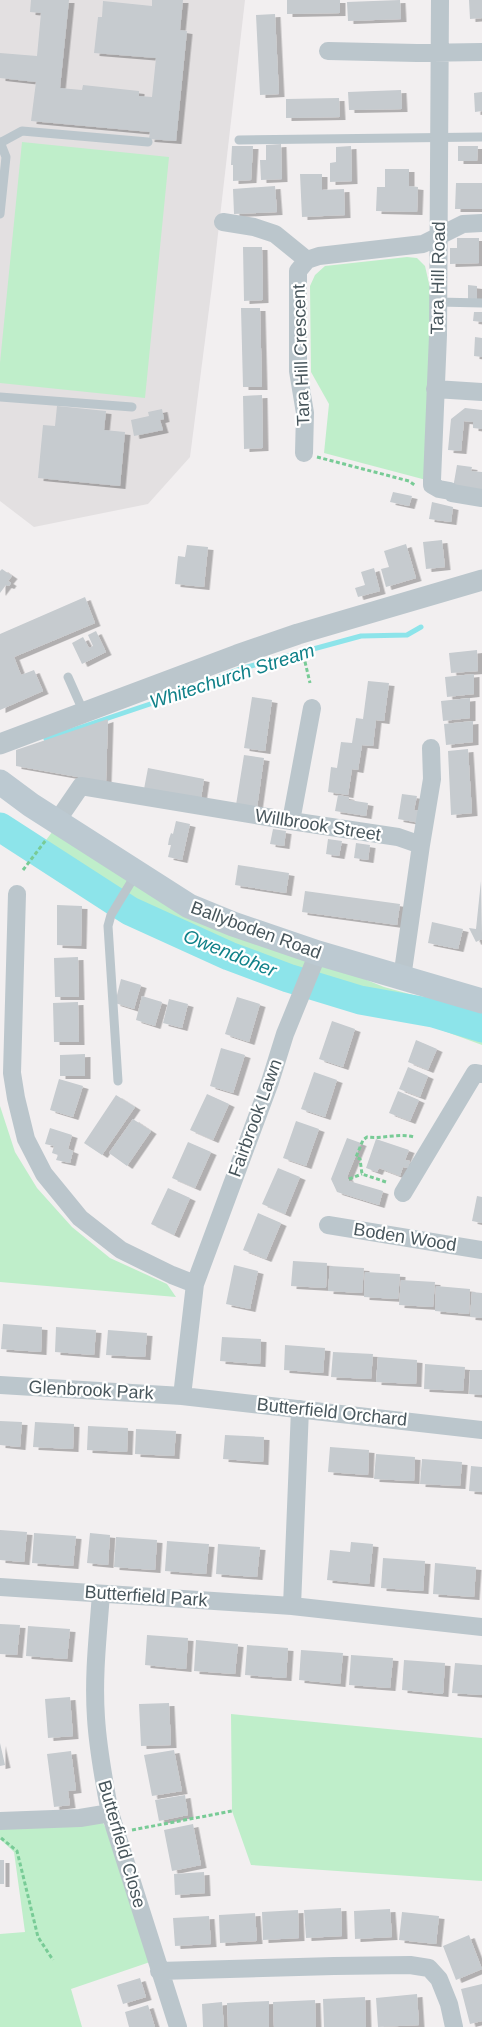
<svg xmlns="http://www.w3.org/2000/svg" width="482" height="2027" font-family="Arial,sans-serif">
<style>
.education{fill:#e3e0e1}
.green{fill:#bfeeca}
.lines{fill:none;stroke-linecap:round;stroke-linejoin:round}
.stream{stroke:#8de4ea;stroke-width:5}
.river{stroke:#8de4ea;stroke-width:29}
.building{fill:#c6cbcf;filter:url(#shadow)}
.path{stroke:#78cb96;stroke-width:3;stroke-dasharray:4 2.5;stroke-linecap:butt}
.service{stroke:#bbc6cc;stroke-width:9}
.minor{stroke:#bbc6cc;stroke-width:18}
.tertiary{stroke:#bbc6cc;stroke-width:21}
.secondary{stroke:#bcc9d1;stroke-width:25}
.labels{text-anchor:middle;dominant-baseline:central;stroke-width:4.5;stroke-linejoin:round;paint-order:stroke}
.street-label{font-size:18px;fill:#48565c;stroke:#fff}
.water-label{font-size:19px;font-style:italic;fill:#108189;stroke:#fff}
</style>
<defs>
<filter id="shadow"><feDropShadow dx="5.5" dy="3" stdDeviation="0" flood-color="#0004"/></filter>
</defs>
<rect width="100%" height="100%" fill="#f2eff0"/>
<!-- education -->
<path class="education" d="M0,0H245L212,286L190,457L148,504L34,527L0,501Z"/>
<!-- green -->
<path class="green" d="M22,142L169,157L145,398L0,383V363Z
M407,257L417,258L425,266L430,288V481L324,453L329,404L311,372L310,286L315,275L325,266Z
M59,823L318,966L347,972L384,987L482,1014V1045L360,1000L288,978L229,956L130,911L37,852Z
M0,1106L15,1152L37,1188L72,1227L110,1258L167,1284L176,1297L0,1282Z
M231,1714L482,1738V1881L251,1865L232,1811Z
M0,1821H102L111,1838L150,1962L71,1989L82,2027H0V1934L25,1932L14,1852L0,1839Z"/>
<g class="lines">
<!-- stream -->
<path class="stream" d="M46,739L159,701L240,669L361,636L407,635L421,627"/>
<!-- river -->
<path class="river" d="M0,827L130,911L229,956L288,978L360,1000L433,1013L482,1028"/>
</g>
<!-- building -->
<path class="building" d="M31,0H69L60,88L82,90L83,85L139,91V96L152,97L156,58L94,53L98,17H102L103,1L152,6V0H183L180,30L187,31L176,141L149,139L150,132L31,121L36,82L0,78V53L37,56L41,13L30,12Z
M287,0H340V13L287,14Z
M400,0L401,19L348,21L347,2Z
M469,0H482V18L470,19Z
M275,14L279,94L260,95L256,15Z
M401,90L402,109L349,110L348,92Z
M482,92V111L475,112L474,93Z
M339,98L340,117L286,118V99Z
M281,144L282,179L261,180L260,160H266V145Z
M232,146H253L251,180L233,181V165H231Z
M351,146L352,181L330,182V163L336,162V147Z
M458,146H478L477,161H458Z
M385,169H409V186L418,187L417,212L376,211L377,187H385Z
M300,174H322V190L344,189L345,215L302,217Z
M456,183H482V209H455Z
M275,186L277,212L234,214L233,189Z
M457,238H479V263L450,264V248H457Z
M243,247H262L263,300L244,301Z
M468,285L477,286V299H468Z
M241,308H260L262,387H243Z
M474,312H482V322L473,321Z
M475,337L482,338V357L474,356Z
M262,395L263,448L244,449L243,396Z
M57,406L106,411L104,430L125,432L120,486L38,478L43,425L55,426Z
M465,408L482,410V429L473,428V422L464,421L461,451L448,450L451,419Z
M162,409L164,419L160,420L163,430L134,436L131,420L149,416L148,412Z
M457,465L472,467L471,471L482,472V489L453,488Z
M393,492L412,496L409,506L390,502Z
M432,502L453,507L451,522L429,519Z
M442,540L445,567L426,569L423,542Z
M406,544L416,578L386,587L381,569L389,567L384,551Z
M187,545L208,547L204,587L175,584L178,556L185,557Z
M374,568L380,591L358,597L355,588L365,585L361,572Z
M2,569L12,576L8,581L11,583L9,586L6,585L0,593V571Z
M85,597L95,623L14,657L21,675L34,670L43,691L0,710V634Z
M96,631L106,652L82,664L72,643L83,637L89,648L93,646L88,635Z
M477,650L478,671L451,673L449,653Z
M474,674V694L447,697L445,677Z
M368,681L389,683L384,721L376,720L373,746L362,745L358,770L352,769L348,795L328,792L331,767L337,768L341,742L352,743L356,718L363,719Z
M252,697L272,700L265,751L244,748Z
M470,698V718L443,721L441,701Z
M108,719L106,782L16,766V750Z
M473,721V742L446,745L444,724Z
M468,749L472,813L451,815L448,751Z
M244,755L264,758L257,808L236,805Z
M148,768L204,779L201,799L144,789Z
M402,794L417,796L414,810L422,811L420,823L398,819Z
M338,795L349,797V800L368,803L366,816L335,811Z
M176,821L190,824L182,860L168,857L171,845H168L169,839L171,833L173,834Z
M273,829L286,831L284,846L270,844Z
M328,839L342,841L339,856L326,854Z
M356,843L370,845L368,860L354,858Z
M238,865L289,873L286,893L235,885Z
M481,881L482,939L476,942L469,928L476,929Z
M305,891L400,904L397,925L302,912Z
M57,905L82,906L81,946L57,945Z
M432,922L463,929L458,949L428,943Z
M78,957L79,997H55L54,958Z
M121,979L141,985L134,1009L115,1003Z
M142,996L162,1002L155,1026L136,1020Z
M237,997L260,1004L249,1042L225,1034Z
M169,999L188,1004L182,1028L163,1023Z
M78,1002L79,1042H54L53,1003Z
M332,1021L355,1029L343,1067L319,1059Z
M416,1040L437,1049L428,1070L408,1062Z
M221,1048L245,1055L233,1093L210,1086Z
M85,1054V1076H60V1055Z
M408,1067L428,1076L420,1097L399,1089Z
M314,1072L337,1080L325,1117L301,1109Z
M59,1079L83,1086L73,1117L50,1110Z
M398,1091L419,1100L410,1121L389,1113Z
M207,1094L229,1104L213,1140L190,1130Z
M116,1095L135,1107L102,1155L84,1143Z
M133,1119L151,1131L127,1166L109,1153Z
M296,1121L319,1129L306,1166L283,1158Z
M50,1128L72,1135L68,1149L73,1151L70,1163L56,1160L58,1155L52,1153L54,1146L45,1144Z
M347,1138L361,1143L347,1177L349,1181L383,1191L379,1205L337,1192L331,1179Z
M376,1139L409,1150L405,1160L410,1161L408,1168L403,1167L400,1176L379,1168L377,1172L366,1168Z
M188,1142L211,1152L195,1188L172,1178Z
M278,1168L300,1177L285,1214L262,1204Z
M168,1188L190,1198L174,1235L151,1224Z
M477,1196L482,1197V1223L472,1221Z
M258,1213L281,1223L266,1259L243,1250Z
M293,1261L327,1263L326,1288L291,1286Z
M234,1265L258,1271L250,1309L226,1304Z
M330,1266L364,1268L362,1293L328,1291Z
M365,1272L400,1274L398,1299L364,1297Z
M401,1280L435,1282L433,1307L399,1305Z
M436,1286L470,1289L469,1314L435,1311Z
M472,1292L482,1293V1318L470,1317Z
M3,1324L42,1327L41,1352L1,1349Z
M56,1327L96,1330L94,1355L55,1352Z
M108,1330L147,1333L145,1357L106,1355Z
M222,1337L261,1339L260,1364L220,1361Z
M285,1345L325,1348L323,1373L284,1370Z
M333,1352L373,1354L371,1379L331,1377Z
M378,1357L417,1360L416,1384L376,1382Z
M425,1364L465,1367L463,1391L424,1389Z
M470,1370H482V1395L469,1394Z
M0,1421L22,1422L20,1447L0,1445Z
M35,1422L74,1424L73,1449L33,1447Z
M88,1426L128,1428L127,1452L87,1450Z
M136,1429L176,1431L174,1456L135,1454Z
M225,1435L264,1437L263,1462L223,1459Z
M330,1447L369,1450L368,1475L328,1472Z
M376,1454L415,1457L414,1481L374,1479Z
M422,1459L462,1462L460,1486L420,1484Z
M471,1466L482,1467V1492L469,1491Z
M0,1530L27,1532L24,1562L0,1560Z
M34,1533L76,1536L73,1566L32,1563Z
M90,1533L110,1535L108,1565L87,1563Z
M116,1537L157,1540L155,1570L114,1567Z
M167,1541L209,1544L206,1574L165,1571Z
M351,1542L373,1544L369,1584L327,1580L330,1550L350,1552Z
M218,1544L260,1547L257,1577L216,1574Z
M383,1558L425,1561L423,1591L381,1588Z
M435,1563L476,1567L474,1597L433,1594Z
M0,1624L20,1625L17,1655L0,1654Z
M28,1626L70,1629L67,1659L26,1656Z
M147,1635L188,1638L186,1669L145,1665Z
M196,1640L238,1644L235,1674L194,1671Z
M247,1645L288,1648L286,1678L245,1675Z
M301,1650L343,1653L340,1684L299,1680Z
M351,1655L393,1658L390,1688L349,1685Z
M404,1660L445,1663L443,1694L402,1690Z
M455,1663L482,1665V1695L452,1693Z
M70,1697L73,1736L48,1738L45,1699Z
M169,1703L171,1745L141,1746L139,1704Z
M0,1743L5,1765L0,1766Z
M174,1750L182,1791L152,1796L144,1755Z
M71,1751L76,1790L68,1791L70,1805L54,1807L47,1754Z
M185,1795L188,1815L159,1821L155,1800Z
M193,1824L201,1865L172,1871L164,1830Z
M0,1860H4V1884H0Z
M204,1872L205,1893L175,1895L174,1874Z
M341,1908L342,1936L306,1938L304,1910Z
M390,1909L392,1937L355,1939L354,1911Z
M298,1910L299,1938L263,1940L262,1912Z
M402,1912L439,1916L436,1944L399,1940Z
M255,1913L257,1941L220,1943L219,1915Z
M209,1916L211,1944L175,1946L173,1918Z
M469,1935L482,1969L456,1980L443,1946Z
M140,1978L146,1997L123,2004L117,1985Z
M482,1984V2021L470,2024L461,1989Z
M417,1994L419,2025L378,2027L376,1998Z
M365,1997L366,2027H324L323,1999Z
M315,2000L316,2027H274L273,2002Z
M269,2001V2027H228L227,2003Z
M222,2002L224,2027H203L202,2004Z
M148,2005L155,2027H129L125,2012Z"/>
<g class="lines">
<!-- path -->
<path class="path" d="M317,457L409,481L416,486
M302,649L310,683
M23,870L46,840
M349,1179L362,1174
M386,1182L362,1174L360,1159L356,1157L363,1140L367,1137C383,1139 399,1133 414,1137
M132,1830L232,1811
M1,1838L17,1851L38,1937L53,1960"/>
<!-- service -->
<path class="service" d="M239,140L482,137
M0,142L6,157L0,214
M0,143L22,131L148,142
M438,302L482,303
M0,397L132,407
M68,677L84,713
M118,1081L108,926L111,915L136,874"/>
<!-- minor -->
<path class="minor" d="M440,0L438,335L432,480V485L439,489L450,491
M328,51L417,53L482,52
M223,222L254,227L275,234L307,260
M435,389L482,392
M304,453L305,413L298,371V271L307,260L319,256L423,244L463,224L482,223
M452,493L482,498
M57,821L81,786L291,821L398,837L421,845L402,978
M291,821L312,708
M421,845L432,779L431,748
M17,894L12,1073L16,1098L26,1139L44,1174L80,1218L121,1250L172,1275L195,1284
M403,1193L475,1073L482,1074
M328,1225L482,1250
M0,1385L182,1396L482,1430
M182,1396L195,1284L270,1082L285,1034L318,953
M0,1587L292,1606L482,1627
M101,1594C98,1635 93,1676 96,1718C98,1750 104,1782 110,1813L178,2027
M292,1606L300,1409
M0,1821L80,1818L110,1813
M159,1971L334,1966L410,1965L429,1968L439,1979L449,2004L454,2027"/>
<!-- tertiary -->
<path class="tertiary" d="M0,744L237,655L298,634L482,580"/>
<!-- secondary -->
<path class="secondary" d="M0,782L31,805L189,906L233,924L318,953L482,1001"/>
</g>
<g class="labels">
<!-- street labels -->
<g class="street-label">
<text transform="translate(438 278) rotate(-89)">Tara Hill Road</text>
<text transform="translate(301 355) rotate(-92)">Tara Hill Crescent</text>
<text transform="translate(318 825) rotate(9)">Willbrook Street</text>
<text transform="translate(256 930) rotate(20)">Ballyboden Road</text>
<text transform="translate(255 1118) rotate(-70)">Fairbrook Lawn</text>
<text transform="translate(405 1237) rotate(9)">Boden Wood</text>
<text transform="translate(91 1390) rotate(3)">Glenbrook Park</text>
<text transform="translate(332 1412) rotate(6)">Butterfield Orchard</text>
<text transform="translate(146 1596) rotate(4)">Butterfield Park</text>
<text transform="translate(122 1844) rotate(74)">Butterfield Close</text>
</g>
<!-- water labels -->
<g class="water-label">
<text transform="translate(232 676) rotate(-18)">Whitechurch Stream</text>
<text transform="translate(230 953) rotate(22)">Owendoher</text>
</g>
</g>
</svg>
